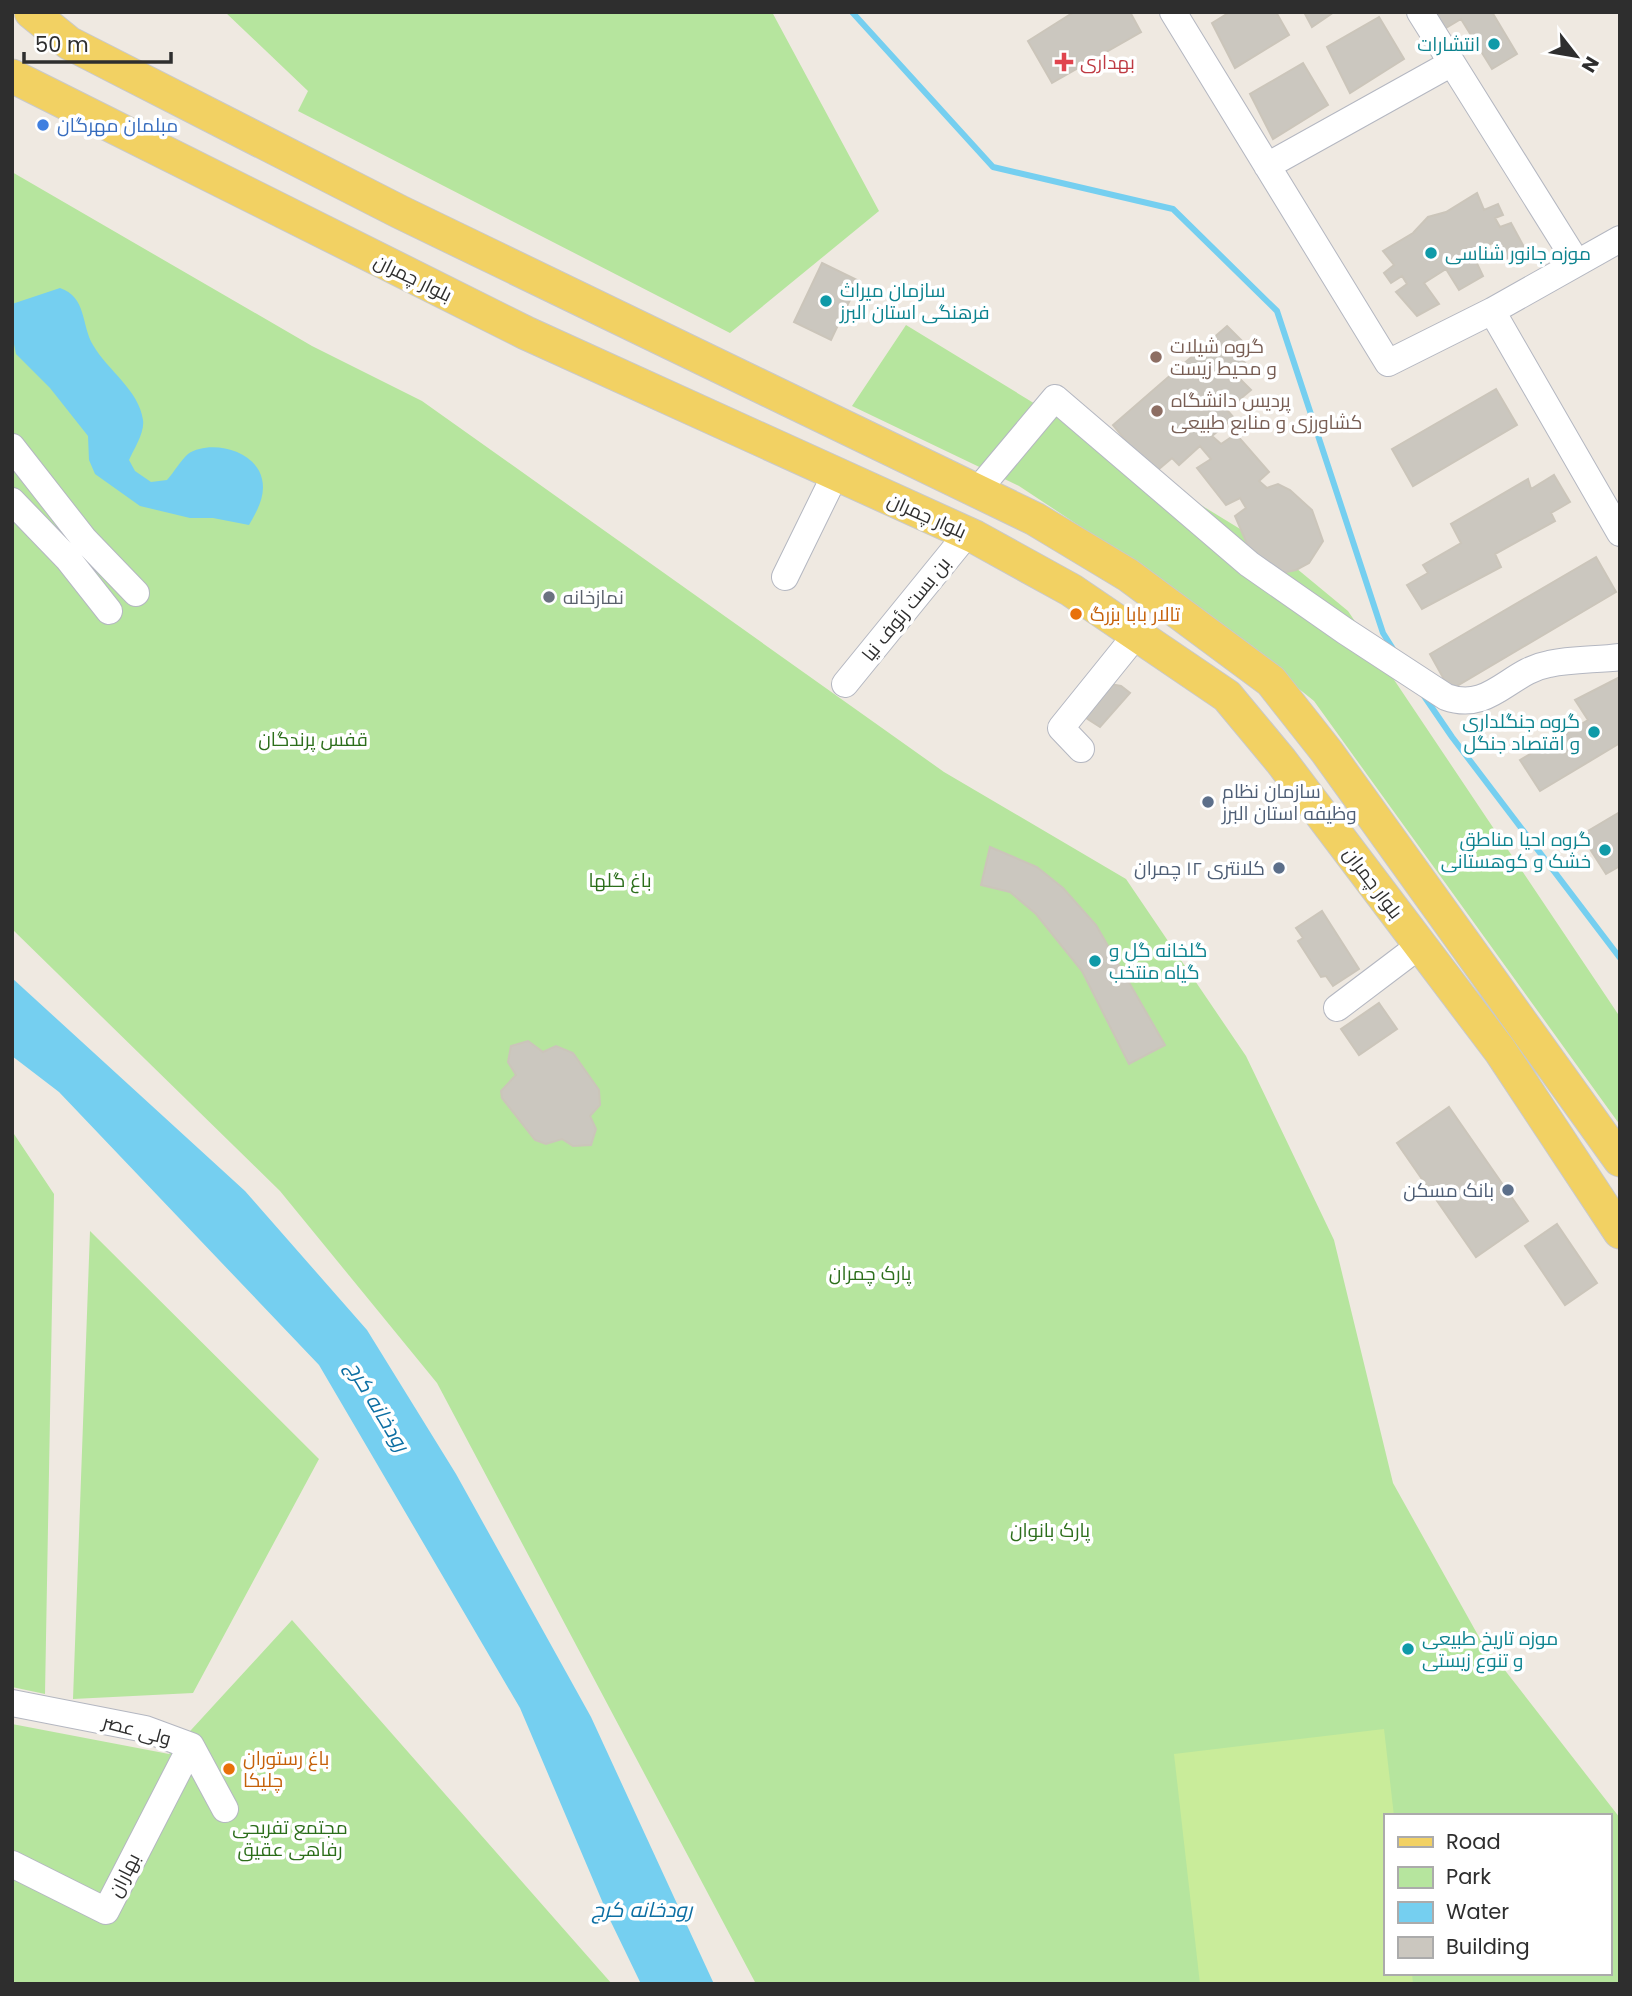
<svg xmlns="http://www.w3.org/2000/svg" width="1632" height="1996" font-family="Poppins,Cairo,sans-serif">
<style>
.green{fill:#b6e59e;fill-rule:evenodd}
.pitch{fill:#c9ec9a}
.water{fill:#75cff0}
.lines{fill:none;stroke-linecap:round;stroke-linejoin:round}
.stream{stroke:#75cff0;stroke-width:6}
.building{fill:#cbc7bf;stroke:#cbc5ba;stroke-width:2}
.minor-casing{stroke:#b4b7c1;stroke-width:28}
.major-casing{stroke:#c9c9c9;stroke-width:35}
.minor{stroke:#fff;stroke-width:26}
.major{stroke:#f2d163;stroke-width:33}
.culture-dot{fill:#0f9aa8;stroke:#fff;stroke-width:2.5}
.health-dot{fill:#e0444e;stroke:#fff;stroke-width:2.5}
.shop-dot{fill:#3f7fe0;stroke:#fff;stroke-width:2.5}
.education-dot{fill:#8d6e63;stroke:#fff;stroke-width:2.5}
.worship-dot{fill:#6b7280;stroke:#fff;stroke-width:2.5}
.food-dot{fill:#e8710a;stroke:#fff;stroke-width:2.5}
.service-dot{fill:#5c6f8a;stroke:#fff;stroke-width:2.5}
.labels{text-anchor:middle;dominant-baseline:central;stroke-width:7;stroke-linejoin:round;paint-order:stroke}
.culture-label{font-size:19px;fill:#0d838f;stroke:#fff;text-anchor:start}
.health-label{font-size:19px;fill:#be3a42;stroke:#fff;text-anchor:start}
.shop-label{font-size:19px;fill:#366cbe;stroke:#fff;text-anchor:start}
.street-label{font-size:19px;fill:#2e2e2e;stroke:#fff}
.education-label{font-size:19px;fill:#785e54;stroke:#fff;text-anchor:start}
.worship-label{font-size:19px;fill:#5b616d;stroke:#fff;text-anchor:start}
.food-label{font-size:19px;fill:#c56008;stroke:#fff;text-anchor:start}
.park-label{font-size:19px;fill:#2c6e1b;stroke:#fff}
.service-label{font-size:19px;fill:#4e5e75;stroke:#fff;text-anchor:end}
.water-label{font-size:21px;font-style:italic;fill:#0d6fa3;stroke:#fff}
</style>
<rect width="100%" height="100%" fill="#efe9e1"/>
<!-- green -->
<path class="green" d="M225,12H772L879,211L730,333L298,111L308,91Z
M12,172L312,346L422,401L944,772L1126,879L1246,1056L1334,1240L1393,1483L1479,1637L1620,1818V1984H756L437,1383L280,1191L12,929ZM1385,1816H1609V1973H1385Z
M906,325L1273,549L1348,611L1620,1017V1125L1314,701L1178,591L1019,486L852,406Z
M12,1131L54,1194L45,1694L12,1687Z
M90,1231L319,1459L193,1693L73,1699Z
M292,1620L612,1984H12V1724L169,1754Z"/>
<!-- pitch -->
<path class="pitch" d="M1384,1729L1394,1816H1385V1973H1412L1413,1984H1200L1174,1754Z"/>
<!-- water -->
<path class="water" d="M60,288C87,297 81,325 93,345C108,371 139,390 143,420C145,432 134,449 129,460L135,471L151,482L167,480C174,472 181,460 188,454C210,439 256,450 262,479C266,496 257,511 249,525L213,518H190L140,506L95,474L89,460L88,436L50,388L16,354L12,334V304Z
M12,978L245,1191L367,1330L456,1474L591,1717L714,1984H641L611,1922L520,1708L319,1365L59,1092L12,1056Z"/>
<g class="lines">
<!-- stream -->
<path class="stream" d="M852,12L993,167L1173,209L1277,311L1383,633L1395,652
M1424,696L1452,737L1620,958"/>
</g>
<!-- building -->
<path class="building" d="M1074,12H1130L1141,32L1052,83L1028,41Z
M1230,12H1276L1289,35L1235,68L1212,23Z
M1304,12H1334L1312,27Z
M1422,12H1492L1517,54L1492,69L1461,19L1436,34Z
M1379,17L1404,59L1350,93L1327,47Z
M1303,63L1328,105L1273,139L1250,94Z
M1477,193L1484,210L1498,204L1503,215L1495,218L1500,227L1511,223L1524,247L1506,260L1494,242L1473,255L1483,276L1459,290L1446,269L1424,283L1439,304L1417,316L1396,292L1407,284L1402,276L1391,283L1384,273L1394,265L1383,251L1413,233L1428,217L1446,212Z
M822,263L859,281L831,340L794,322Z
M1227,326L1246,345L1235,353L1245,363L1233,372L1251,390L1227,410L1234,418L1212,436L1221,444L1236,434L1269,472L1259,481L1267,488L1278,484L1290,490L1312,510L1323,541L1309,563L1296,570L1282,573L1251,553L1235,516L1246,508L1240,498L1226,505L1197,468L1211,459L1200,446L1179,465L1172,458L1153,474L1113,425Z
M1496,389L1517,425L1413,486L1392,449Z
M1554,475L1570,502L1551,513L1555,521L1495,554L1501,567L1422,609L1407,585L1428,573L1423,565L1461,543L1451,524L1528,479L1531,489Z
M1596,557L1616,592L1450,690L1430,654Z
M1620,677V743L1540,791L1520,760L1588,720L1575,700Z
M1110,684L1121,686L1130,693L1100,727L1080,714Z
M1620,812V866L1606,874L1581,835Z
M990,847L1037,867L1063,888L1096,925L1165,1045L1129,1064L1082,971L1036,914L1010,892L981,885Z
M1322,911L1359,969L1333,986L1326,976L1321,977L1298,941L1303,938L1296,928Z
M1379,1003L1397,1029L1359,1055L1341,1029Z
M528,1041L543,1052L556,1046L573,1053L599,1090L600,1105L590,1116L596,1129L591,1145L573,1146L562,1139L546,1144L535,1140L502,1098L501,1091L516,1075L508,1062L511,1046Z
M1449,1107L1528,1221L1476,1257L1397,1143Z
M1557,1224L1597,1283L1565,1305L1525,1246Z"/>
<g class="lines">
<!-- minor casing -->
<g class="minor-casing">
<path id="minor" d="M1173,12L1388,363L1492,311L1620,533
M1420,12L1577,263
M1267,166L1452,63
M1492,311L1620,239
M12,447L84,539L136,593
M977,491L1055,398L1249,564L1345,631L1446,697C1490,713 1509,671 1549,664C1572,659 1597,660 1620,657
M12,501L68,559L109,611
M785,577L835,475
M845,684L967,534
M1081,749L1061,728L1136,635
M1337,1008L1419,946
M12,1703L145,1729L191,1746L225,1809
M12,1864L106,1911L191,1746"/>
</g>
<!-- major casing -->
<g class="major-casing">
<path id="major" d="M31,12L69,43L400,212L1035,519L1128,575L1271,681L1327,752L1620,1160
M12,76L526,333L975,537L1071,590L1227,696L1281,761L1501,1052L1620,1232"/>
</g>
<!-- minor -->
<use href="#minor" class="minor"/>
<!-- major -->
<use href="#major" class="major"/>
</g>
<!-- markers -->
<g class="culture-dot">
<circle cx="1494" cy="44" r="7"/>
<circle cx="1431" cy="253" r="7"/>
<circle cx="826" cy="301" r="7"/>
<circle cx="1594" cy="732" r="7"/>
<circle cx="1605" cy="850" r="7"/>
<circle cx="1095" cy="961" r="7"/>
<circle cx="1408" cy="1649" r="7"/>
</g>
<path class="health-dot" d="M1060.5 51.5h7v7h7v7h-7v7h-7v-7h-7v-7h7z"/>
<circle class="shop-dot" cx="43" cy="125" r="7"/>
<g class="education-dot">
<circle cx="1156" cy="357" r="7"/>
<circle cx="1157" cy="411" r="7"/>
</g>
<circle class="worship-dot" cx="549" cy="597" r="7"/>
<g class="food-dot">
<circle cx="1076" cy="614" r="7"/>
<circle cx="229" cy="1769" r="7"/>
</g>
<g class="service-dot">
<circle cx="1208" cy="802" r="7"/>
<circle cx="1279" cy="868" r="7"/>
<circle cx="1508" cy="1190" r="7"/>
</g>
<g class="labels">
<!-- culture labels -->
<g class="culture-label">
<text x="1480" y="44" text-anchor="end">انتشارات</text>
<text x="1445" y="253">موزه جانور شناسی</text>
<text x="840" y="290">سازمان میراث<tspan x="840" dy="22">فرهنگی استان البرز</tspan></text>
<text x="1580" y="721" text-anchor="end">گروه جنگلداری<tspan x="1580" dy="22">و اقتصاد جنگل</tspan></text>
<text x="1591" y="839" text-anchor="end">گروه احیا مناطق<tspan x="1591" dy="22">خشک و کوهستانی</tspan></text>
<text x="1109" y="950">گلخانه گل و<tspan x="1109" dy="22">گیاه منتخب</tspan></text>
<text x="1422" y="1638">موزه تاریخ طبیعی<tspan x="1422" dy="22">و تنوع زیستی</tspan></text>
</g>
<!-- health labels -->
<g class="health-label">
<text x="1080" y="62">بهداری</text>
</g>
<!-- shop labels -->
<g class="shop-label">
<text x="57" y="125">مبلمان مهرگان</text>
</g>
<!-- street labels -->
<g class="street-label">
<text transform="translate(413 278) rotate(26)">بلوار چمران</text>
<text transform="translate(927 516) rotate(24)">بلوار چمران</text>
<text transform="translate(906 609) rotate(-51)">بن بست رئوف نیا</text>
<text transform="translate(1373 883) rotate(53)">بلوار چمران</text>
<text transform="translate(137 1730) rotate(15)">ولی عصر</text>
<text transform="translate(124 1875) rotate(-63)">بهاران</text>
</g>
<!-- education labels -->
<g class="education-label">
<text x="1170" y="346">گروه شیلات<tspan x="1170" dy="22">و محیط زیست</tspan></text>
<text x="1171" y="400">پردیس دانشگاه<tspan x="1171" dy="22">کشاورزی و منابع طبیعی</tspan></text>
</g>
<!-- worship labels -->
<g class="worship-label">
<text x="563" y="597">نمازخانه</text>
</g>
<!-- food labels -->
<g class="food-label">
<text x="1090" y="614">تالار بابا بزرگ</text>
<text x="243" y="1758">باغ رستوران<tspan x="243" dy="22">چلیکا</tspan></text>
</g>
<!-- park labels -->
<g class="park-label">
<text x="313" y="739">قفس پرندگان</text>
<text x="620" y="880">باغ گلها</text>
<text x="870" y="1273">پارک چمران</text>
<text x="1050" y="1530">پارک بانوان</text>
<text x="290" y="1827">مجتمع تفریحی<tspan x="290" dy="22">رفاهی عقیق</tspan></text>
</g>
<!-- service labels -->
<g class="service-label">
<text x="1222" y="791" text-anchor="start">سازمان نظام<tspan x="1222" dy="22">وظیفه استان البرز</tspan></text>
<text x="1265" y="868">کلانتری ۱۲ چمران</text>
<text x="1494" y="1190">بانک مسکن</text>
</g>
<!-- water labels -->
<g class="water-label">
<text transform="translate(378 1406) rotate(59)">رودخانه کرج</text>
<text x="642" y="1909">رودخانه کرج</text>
</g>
</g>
<!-- border -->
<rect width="1632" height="1996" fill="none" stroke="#2e2e2e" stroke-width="28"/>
<!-- legend -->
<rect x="1384" y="1814" width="228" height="161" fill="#ffffff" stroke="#ababab" stroke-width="2"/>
<rect x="1398" y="1837" width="35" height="10" fill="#f2d163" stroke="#ababab" stroke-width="2"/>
<text x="1446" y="1849" font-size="21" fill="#2e2e2e">Road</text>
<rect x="1398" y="1867" width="35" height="21" fill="#b6e59e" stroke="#ababab" stroke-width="2"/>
<text x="1446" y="1884" font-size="21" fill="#2e2e2e">Park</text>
<rect x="1398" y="1902" width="35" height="21" fill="#75cff0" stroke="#ababab" stroke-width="2"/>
<text x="1446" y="1919" font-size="21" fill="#2e2e2e">Water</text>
<rect x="1398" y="1937" width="35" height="21" fill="#cbc7bf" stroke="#ababab" stroke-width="2"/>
<text x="1446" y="1954" font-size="21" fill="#2e2e2e">Building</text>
<!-- north arrow -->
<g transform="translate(1576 56) rotate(121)" stroke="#ffffff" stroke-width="5" paint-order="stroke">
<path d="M0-5L12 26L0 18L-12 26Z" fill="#2e2e2e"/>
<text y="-10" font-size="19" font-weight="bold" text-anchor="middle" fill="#2e2e2e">N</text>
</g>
<!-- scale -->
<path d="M24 52v10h147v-10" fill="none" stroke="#2e2e2e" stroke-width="3.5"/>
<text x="35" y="52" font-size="21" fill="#2e2e2e" stroke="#ffffff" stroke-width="5" paint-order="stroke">50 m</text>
</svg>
